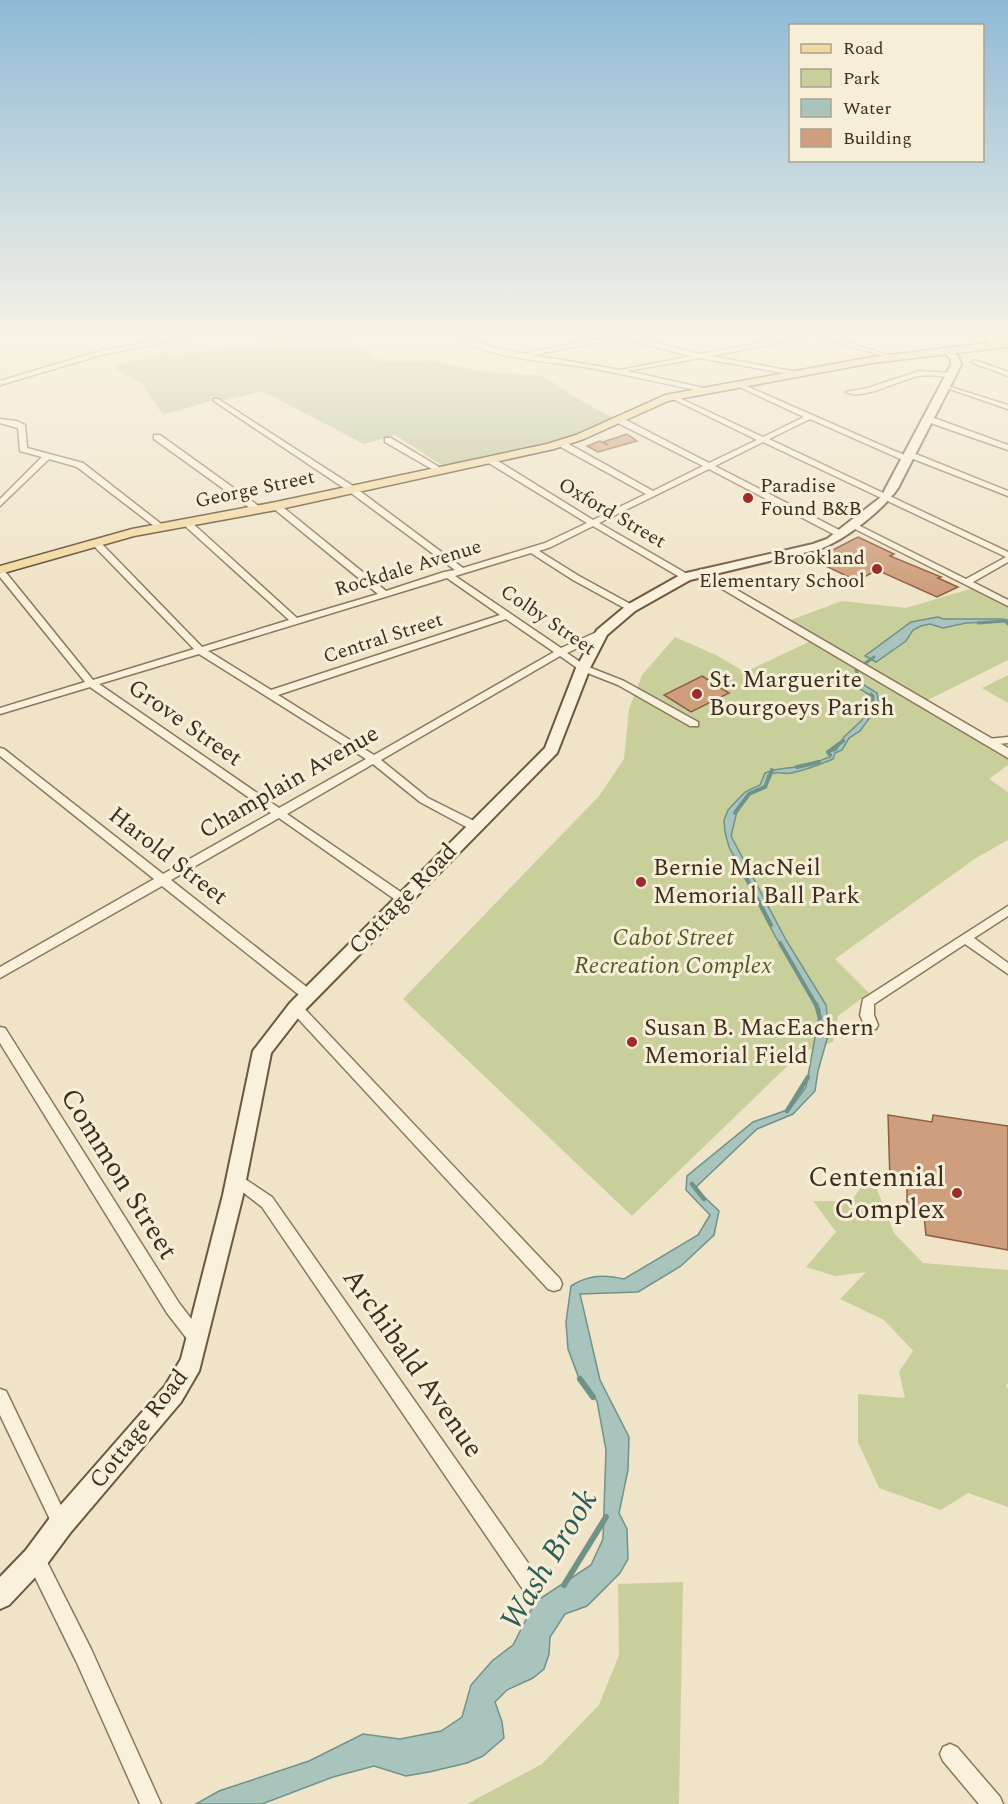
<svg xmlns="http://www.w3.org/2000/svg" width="1008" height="1804" font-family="Spectral,serif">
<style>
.green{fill:#c9cf9b}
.cemetery{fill:#bfc49a}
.water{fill:#a9c4bc;stroke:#6f938a;stroke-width:1.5}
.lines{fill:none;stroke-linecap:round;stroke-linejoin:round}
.stream-far3{stroke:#6f938a;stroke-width:3}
.stream-far2{stroke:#6f938a;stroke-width:4}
.stream-far1{stroke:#6f938a;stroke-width:4.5}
.stream{stroke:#6f938a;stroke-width:6}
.building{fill:#cf9f7d;stroke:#8d5f41;stroke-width:1.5}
.minor-casing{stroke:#8d765c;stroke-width:3}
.tertiary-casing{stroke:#8d765c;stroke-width:3}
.secondary-casing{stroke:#6f573f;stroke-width:4}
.primary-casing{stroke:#5b4430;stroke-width:3}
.minor{fill:#faf1dc;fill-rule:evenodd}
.tertiary{fill:#faf1dc;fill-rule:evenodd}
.secondary{fill:#faf1dc;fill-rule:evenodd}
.primary{fill:#f3d9a0;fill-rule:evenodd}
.poi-dot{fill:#9e2a2b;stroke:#f7eed8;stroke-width:2}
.labels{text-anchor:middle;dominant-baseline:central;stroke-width:6;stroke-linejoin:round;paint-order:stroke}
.far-poi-label{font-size:20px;fill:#3d2e20;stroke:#f7eed8;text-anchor:start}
.far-street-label{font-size:20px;fill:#3d2e20;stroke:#f7eed8}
.poi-label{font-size:24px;fill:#3d2e20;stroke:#f7eed8;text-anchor:start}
.street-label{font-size:24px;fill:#3d2e20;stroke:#f7eed8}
.park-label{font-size:24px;font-style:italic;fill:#4d5a26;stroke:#f7eed8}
.near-street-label{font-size:28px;fill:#3d2e20;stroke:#f7eed8}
.near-poi-label{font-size:28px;fill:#3d2e20;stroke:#f7eed8;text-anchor:end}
.near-water-label{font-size:32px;font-style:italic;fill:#2f5d5a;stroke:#f7eed8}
</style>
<rect width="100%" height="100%" fill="#f0e4c8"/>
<!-- green -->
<path class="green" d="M980,586L1008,599V660L926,701L1008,750V765L989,779L1008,792V840L976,858L835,959L869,993L838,1016L833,1042L802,1052L632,1216L403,999L599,796L624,759L629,709L642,675L675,637L716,655L745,672L815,639L788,621L842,601L906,608Z
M1008,675V703L982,688Z
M871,1174L894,1233L923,1263L1008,1270V1384L1006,1385L1008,1389V1507L968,1493L941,1510L879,1488L858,1442V1394L905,1398L899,1372L913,1351L884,1320L840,1299L866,1272L835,1276L806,1267L836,1232L813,1201H851Z
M683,1582L679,1804H467L542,1764L599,1705L619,1655L618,1584Z"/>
<!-- cemetery -->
<path class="cemetery" d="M317,337L339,339L361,348L384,362L432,361L486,372L543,376L585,403L616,419L559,442L443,466L395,435L364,444L262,391L221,401L218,399L163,415L142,384L116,369L114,366L164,353L179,356L266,341Z"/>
<!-- water -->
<path class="water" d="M938,617L943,619H1002L1008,620V624L1005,621L966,623L943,628L930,624L921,626L913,630L906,641L876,662L865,656L911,622Z
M851,677L877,693L879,705L860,731L849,738L842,750L835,753L833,759C819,765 806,770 791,773C782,775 779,770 768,775L765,787L749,794L738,807L731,836L786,940L826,1005L829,1032L818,1071L815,1091L793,1114L757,1129L695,1188L719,1211L714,1235L681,1266L638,1292L580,1294L600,1380L629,1437L628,1470L619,1513L627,1529L628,1559L620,1573L587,1606L565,1614L550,1637L549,1654L544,1669L533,1678L507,1690L495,1702L502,1722L504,1738L483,1756L467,1763L429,1772L406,1776L374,1766L333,1777L262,1804H196L219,1791L309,1761L363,1734L400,1739L441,1731L462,1717L471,1685L492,1661L513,1645L535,1602L591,1565L603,1539L606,1450L597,1401L580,1381L568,1349L566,1322L571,1286C588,1275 604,1274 624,1279L698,1235L710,1215L686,1190L687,1176L753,1122L790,1109L806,1087L820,1010L775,936L729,847L725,832L724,820L728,810L745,792L760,785L765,773C779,767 793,768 807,766C815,764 822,759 830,757L828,752L836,750L844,737L862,720L868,708L873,705V697L860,689Z"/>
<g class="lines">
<!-- stream-far3 -->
<path class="stream-far3" d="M978,623L1005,621L1008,624
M862,684L856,670L874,657
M871,694L873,696L872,709"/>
<!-- stream-far2 -->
<path class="stream-far2" d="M830,755L828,752L843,741
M797,767L819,762
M735,813L749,794L765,787L772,770
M741,868L771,925
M780,943L816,1005"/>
<!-- stream-far1 -->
<path class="stream-far1" d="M816,1004L820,1018
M787,1111L808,1077
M692,1184L704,1199"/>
<!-- stream -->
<path class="stream" d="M580,1379L593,1397
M564,1585L606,1517"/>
</g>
<!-- building -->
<path class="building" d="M627,434L637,441L598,452L587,446L600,441L608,445L603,442Z
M858,537L894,554L890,556L941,577L938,578L958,587L937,597L877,570L857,581L813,560Z
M702,676L729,693L691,712L664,695Z
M888,1115L932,1122L933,1115L1008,1126V1250L926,1235L923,1207L907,1205V1182L890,1180Z"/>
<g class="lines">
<!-- minor casing -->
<g class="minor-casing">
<path id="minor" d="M184,336H195L101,355L0,385V381L100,351Z
M456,336H463L491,347L526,354L529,352L614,336H627L700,354L801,336H812L711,356L797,372L798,373L795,375L700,358L627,371L708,389V391L706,392C665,384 625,374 584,367C545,361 488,359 456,336ZM621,338L691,356L621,370L532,355Z
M816,336H824L896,357L891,358Z
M975,360L1008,372V376L973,363L972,362Z
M919,371L951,373L954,375L951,377C941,376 928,374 918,376C899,380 863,401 846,392L868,388Z
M737,382L890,449L907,456V453H913L1008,491V496L911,458V461H905L810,419L769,439L1008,552V562L973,582L1008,600V606L847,525L854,523L966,579L1006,557L763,442L715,466L843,532V536H837L709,469L599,523L689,575V579H683L593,526L551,547L539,551L579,576L634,606V610H628L573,580L531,553L455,576L561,648L599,631H605V635L567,653L586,666L624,681L698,722V726H690L618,685L580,670L560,656L381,760L428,798L478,823L480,826L478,829H470L420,802L373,764L287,814L408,897L410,900L408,903H400L279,818L171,880L313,992L314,995L313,998H303L162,886L0,978V967L154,879L0,756V748L4,749L163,874L271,813L90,687L0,714V708L85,682L0,577V568L3,569L93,680L194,649L93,545V541H99L202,647L289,620L184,525V521H190L297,618L378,594L273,508V504H279L386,591L444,572L455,570L347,490L214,401V399H218L353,486L463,568L545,543L587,523L487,462V458H493L593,520L646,494L559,446V442H565L653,491L703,466L616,422V418H622L709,463L757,440L671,398V396H675L763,437L804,417L735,385V383ZM447,578L500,615L271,690L208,651ZM506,619L554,652L374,755L278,695ZM199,654L366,759L279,808L99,684Z
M944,385L1008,405V409L944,387Z
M925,417H931L1008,445V450L925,421Z
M0,419L17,421L25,425L27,448L83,463L165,527L158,529L77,467L49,459L0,506V499L42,457L20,451L18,428L0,423Z
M154,435H160L260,507V511H254L154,439Z
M385,438H391L444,470L437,472L385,442Z
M1008,737V743L987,745L982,742L987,739Z
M1008,906V916L974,938L1008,963V974L965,944L874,1004V1015L878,1025L876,1029H866L860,1015L863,999Z
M296,1003L301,1005L560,1279L562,1284L560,1289L554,1291L548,1289L291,1011L289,1008L291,1005Z
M0,1027L5,1028L179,1303L203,1334L205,1339L203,1344L197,1347L191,1344L167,1313L0,1043Z
M236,1173L272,1197L540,1580L542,1587L540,1594L533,1596L526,1594L262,1207L231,1183L229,1179L231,1175Z
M0,1389L6,1391L67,1518L70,1524L67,1530L61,1533L55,1530L0,1415Z
M35,1550L42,1552L91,1649L161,1804H140L77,1663L26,1559L28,1552Z
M950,1744L957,1747L1000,1797L1003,1804H979L943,1761L940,1754L943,1747Z"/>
</g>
<!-- tertiary casing -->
<g class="tertiary-casing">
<path id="tertiary" d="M983,336H991L1002,345L995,347Z
M701,569L1008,748V758L697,574L696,572Z"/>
</g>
<!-- secondary casing -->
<g class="secondary-casing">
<path id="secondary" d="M945,347L958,356L961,365L898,488C882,511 846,539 820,549L690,580L635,611L607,635L590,668L557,753L302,1013L271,1053L243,1195L199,1371L181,1402L70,1533L44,1568L9,1605L0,1609V1577L26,1550L52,1515L165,1386L181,1359L223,1195L253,1051L290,1003L545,748L576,668L597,630L627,605L682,574L813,544L827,539L881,497L951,365V359L941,350Z"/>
</g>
<!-- primary casing -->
<g class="primary-casing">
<path id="primary" d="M1008,341V347L872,363L668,401L584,439L554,449L276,510L134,536L0,574V566L132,529L276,502L547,444L576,435L665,395L872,357Z"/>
</g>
<!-- minor -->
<use href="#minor" class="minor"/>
<!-- tertiary -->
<use href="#tertiary" class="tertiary"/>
<!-- secondary -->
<use href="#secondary" class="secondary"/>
<!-- primary -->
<use href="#primary" class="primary"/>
</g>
<!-- sky -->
<linearGradient id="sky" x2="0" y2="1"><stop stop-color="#8fbad6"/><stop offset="0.57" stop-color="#f8f3e6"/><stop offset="1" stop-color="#f8f3e6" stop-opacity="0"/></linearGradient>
<rect width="1008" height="588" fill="url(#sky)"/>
<!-- markers -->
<g class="poi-dot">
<circle cx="748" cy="498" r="6"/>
<circle cx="877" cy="569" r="6"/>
<circle cx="697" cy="694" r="6"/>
<circle cx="641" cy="882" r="6"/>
<circle cx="632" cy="1042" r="6"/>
<circle cx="957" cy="1193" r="6"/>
</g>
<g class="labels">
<!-- far-poi labels -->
<g class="far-poi-label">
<text x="760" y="486">Paradise<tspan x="760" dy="23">Found B&amp;B</tspan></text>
<text x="865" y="558" text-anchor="end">Brookland<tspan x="865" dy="23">Elementary School</tspan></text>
</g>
<!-- far-street labels -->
<g class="far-street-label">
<text transform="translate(255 489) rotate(-12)">George Street</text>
<text transform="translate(612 513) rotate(30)">Oxford Street</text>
<text transform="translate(408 568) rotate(-17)">Rockdale Avenue</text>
<text transform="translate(548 620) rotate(34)">Colby Street</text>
<text transform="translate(383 638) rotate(-18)">Central Street</text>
</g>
<!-- poi labels -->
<g class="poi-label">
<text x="709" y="680">St. Marguerite<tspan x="709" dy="28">Bourgoeys Parish</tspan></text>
<text x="653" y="868">Bernie MacNeil<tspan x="653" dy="28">Memorial Ball Park</tspan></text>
<text x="644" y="1028">Susan B. MacEachern<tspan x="644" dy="28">Memorial Field</tspan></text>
</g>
<!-- street labels -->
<g class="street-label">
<text transform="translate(185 723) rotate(35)">Grove Street</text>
<text transform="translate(289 782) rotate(-30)">Champlain Avenue</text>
<text transform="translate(168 856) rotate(38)">Harold Street</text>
<text transform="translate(403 899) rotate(-46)">Cottage Road</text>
<text transform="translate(139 1429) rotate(-52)">Cottage Road</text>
</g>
<!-- park labels -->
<g class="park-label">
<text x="673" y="938">Cabot Street<tspan x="673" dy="28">Recreation Complex</tspan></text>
</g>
<!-- near-street labels -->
<g class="near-street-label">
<text transform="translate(119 1174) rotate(58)">Common Street</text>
<text transform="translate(413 1363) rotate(55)">Archibald Avenue</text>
</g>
<!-- near-poi labels -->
<g class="near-poi-label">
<text x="945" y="1177">Centennial<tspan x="945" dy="32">Complex</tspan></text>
</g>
<!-- near-water labels -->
<g class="near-water-label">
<text transform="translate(549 1560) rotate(-59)">Wash Brook</text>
</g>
</g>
<!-- legend -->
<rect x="789" y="24" width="195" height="138" fill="#f7eed8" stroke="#ada18e" stroke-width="1.5"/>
<rect x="801" y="44" width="30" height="9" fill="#f3d9a0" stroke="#ada18e" stroke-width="1.5"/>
<text x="843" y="54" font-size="18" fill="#3d2e20">Road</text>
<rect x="801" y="69" width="30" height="18" fill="#c9cf9b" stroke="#ada18e" stroke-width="1.5"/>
<text x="843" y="84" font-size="18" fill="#3d2e20">Park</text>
<rect x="801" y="99" width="30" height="18" fill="#a9c4bc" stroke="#ada18e" stroke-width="1.5"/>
<text x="843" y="114" font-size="18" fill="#3d2e20">Water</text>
<rect x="801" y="129" width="30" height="18" fill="#cf9f7d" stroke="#ada18e" stroke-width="1.5"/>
<text x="843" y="144" font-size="18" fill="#3d2e20">Building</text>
</svg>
